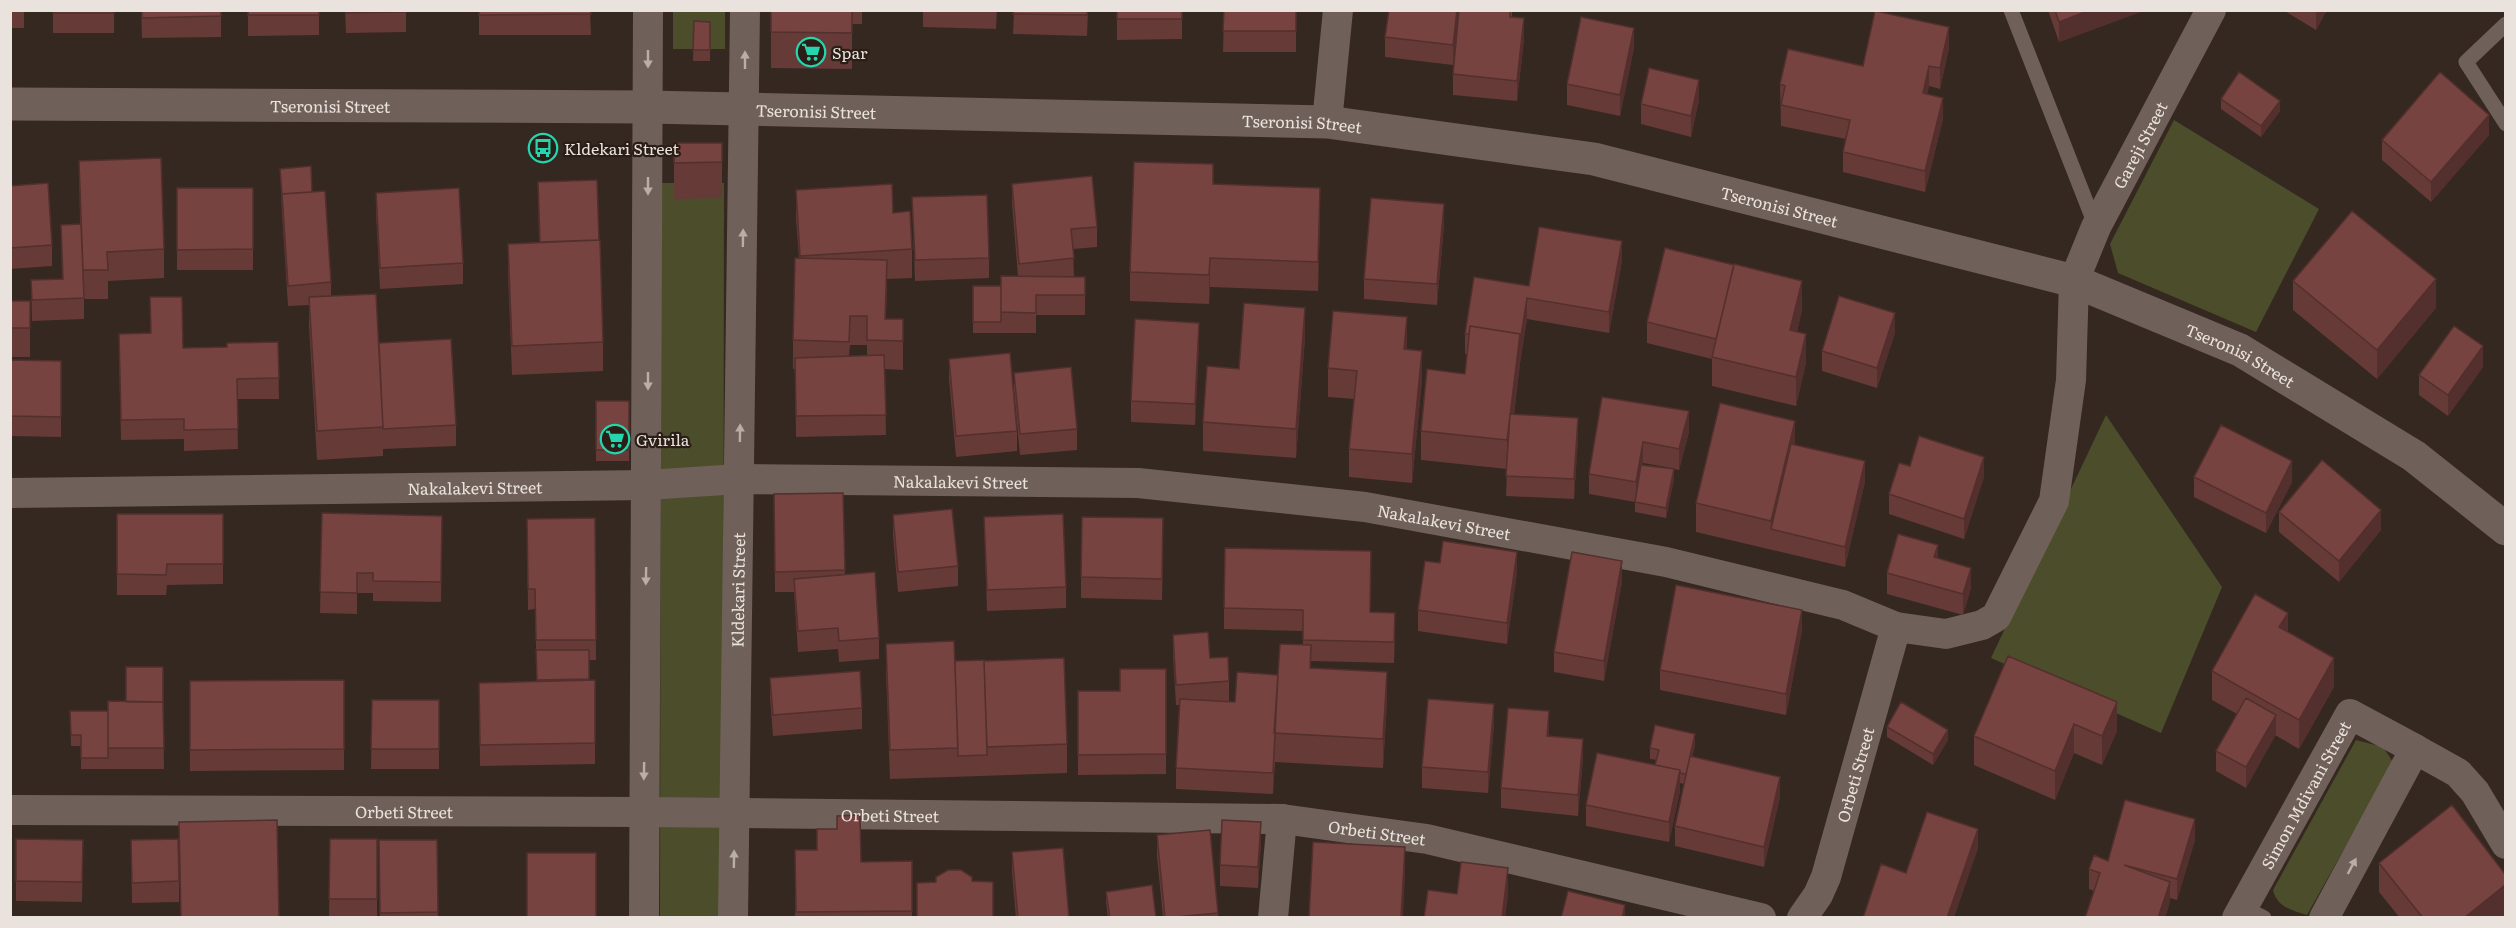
<svg xmlns="http://www.w3.org/2000/svg" width="2516" height="928" font-family="Literata,serif">
<style>
.green{fill:#4b4d2b}
.lines{fill:none;stroke-linecap:round;stroke-linejoin:round}
.service{stroke:#6f6159;stroke-width:15}
.minor{stroke:#6f6159;stroke-width:30}
.tertiary{stroke:#6f6159;stroke-width:33}
.wall{fill:#653a37;fill-rule:evenodd}
.shaded-wall{fill:#532f2d}
.building{fill:#764340;stroke:#532f2d;stroke-width:1.5}
.oneway{fill:#b9aea8}
.labels{text-anchor:middle;dominant-baseline:central;stroke-width:4.5;stroke-linejoin:round;paint-order:stroke}
.poi-label{font-size:16px;fill:#eae2dd;stroke:#2a1e17;text-anchor:start}
.street-label{font-size:16px;fill:#eae2dd;stroke:#2a1e17}
</style>
<rect width="100%" height="100%" fill="#342820"/>
<!-- green -->
<path class="green" d="M673,11H725V49H673Z
M2174,120L2319,209L2256,332L2118,273L2110,244Z
M661,183H724L723,917L660,918Z
M2106,415L2222,587L2161,733L1991,658Z
M2356,740L2383,747L2393,762L2307,915C2291,910 2277,907 2273,890Z"/>
<g class="lines">
<!-- service -->
<path class="service" d="M2011,10L2096,227
M2506,24L2466,62L2506,124
M2243,907L2264,918"/>
<!-- minor -->
<g class="minor">
<path d="M1327,122L1338,10"/>
<path id="s1" d="M10,493L647,485L739,479L1138,483L1365,507L1666,562L1843,605L1896,627L1946,634L1982,625L1996,617L2054,501L2071,380L2074,281L2096,227L2211,10"/>
<path d="M2415,749L2458,773L2475,792L2506,844"/>
<path id="s2" d="M10,810L644,812L1282,819L1427,839L1761,918"/>
<path d="M644,918L648,10"/>
<path id="s3" d="M733,918L745,10"/>
<path d="M1273,918L1282,819"/>
<path id="s4" d="M1802,918L1818,895L1826,877L1896,627"/>
<path id="s5" d="M2237,918L2350,714L2415,749L2324,918"/>
</g>
<!-- tertiary -->
<path class="tertiary" id="s6" d="M10,104L648,107L1327,122L1594,159L2074,281L2240,350L2414,456L2506,529"/>
</g>
<!-- wall -->
<path class="wall" d="M10,10H24V28H10Z
M53,10H114V33H53Z
M141,10H221V37L142,38Z
M248,10H319V35L248,36Z
M345,10H406V32L346,33Z
M479,10H590L591,35H479Z
M771,10H862V24H852V69L771,68Z
M923,10H997L996,29L923,27Z
M1014,10H1088L1087,36L1013,34Z
M1117,10H1182V39L1117,40Z
M1224,10H1296V52H1223Z
M1389,10H1512V17L1524,18V39L1517,101L1453,95V74L1458,25L1453,65L1385,57V37Z
M2048,10H2146L2059,42Z
M2283,10H2327L2316,30Z
M694,21L710,22V61H693Z
M1634,48L1620,116L1567,105V84Z
M1949,48L1940,89L1929,86L1927,94L1943,119L1925,192L1843,172V152L1846,139L1781,126L1780,84L1863,66Z
M2221,99L2280,111L2261,137L2221,109Z
M1699,100L1691,137L1641,124V104Z
M2489,135L2431,202L2382,160V140Z
M674,143H722V198L674,199Z
M79,161L164,249V278L108,281V299H84V319L32,321L31,280L62,279L61,225L80,224Z
M280,169L312,192L331,282V296L379,343L456,425V446L383,449V456L317,460L309,326V305L288,306L282,214Z
M538,182L603,342V371L512,375L508,273V244L539,242Z
M1012,184L1097,227V247L1073,249L1074,277H1085V315H1036V333H973V286H1001L1018,276L1012,204Z
M1213,184L1320,217L1318,291L1210,287L1209,304L1130,301V272Z
M10,186L52,245V266L10,269Z
M177,188H253V270H177Z
M796,190L893,213L912,249V278L887,279L886,319H903V370L885,369L886,435L796,437L795,369H793V340L799,258L796,219ZM850,345H867V356H849Z
M376,193L463,263V284L380,289L376,213Z
M912,197L989,258V278L915,281Z
M1444,225L1437,305L1364,299V279Z
M1622,261L1609,333L1527,319L1520,363L1514,415L1578,438L1574,499L1506,496L1507,469L1421,460V431L1465,374L1467,354H1465V334L1529,286Z
M2293,281L2436,308L2377,379L2293,310Z
M150,297L183,348L227,347L278,342L279,399H237L238,449L184,451V439L121,440L119,354L150,333Z
M10,301H30V357H10Z
M1802,310L1797,332L1806,363L1796,406L1712,386V359L1647,343V322Z
M1895,333L1877,388L1822,371V351Z
M1305,337L1296,458L1203,451V422L1239,369Z
M1199,343L1195,425L1131,422V401Z
M1407,349L1422,380L1412,483L1349,477V449L1354,399L1328,397V368Z
M949,359L1017,431V451L956,457L949,379Z
M10,360L61,361V437L10,436Z
M2483,367L2448,416L2419,395V375Z
M1014,373L1077,429V450L1020,455L1014,393Z
M1602,397L1689,432L1679,470L1674,469V479L1666,518L1635,512V502L1589,494V474ZM1643,463L1672,468L1643,465Z
M596,401H629V461H596Z
M1795,445L1865,482L1845,567L1696,532V503Z
M1910,466L1984,477L1964,539L1889,514V494Z
M2194,477L2292,482L2266,533L2194,497Z
M843,493L845,574L879,638V659L839,662L838,649L798,652L794,592H775L774,494Z
M2279,512L2381,530L2339,582L2279,532Z
M322,513L442,537L441,602L373,601V593H357V614L320,613Z
M117,514H223V584L167,585L166,595H117Z
M893,515L958,566V586L898,592L893,536Z
M984,517L1066,587V608L987,611Z
M595,518L596,660H589V680H595V764L480,766L479,683L537,681L535,609L528,610L527,519Z
M1163,539L1162,600L1081,598V577Z
M1938,559L1971,588L1963,615L1887,594V573Z
M1440,563L1517,572L1507,644L1418,631V610Z
M1371,572L1370,612L1395,633L1394,663L1311,661V668L1387,701L1383,768L1275,762L1273,794L1176,789V768L1180,705H1176L1173,655V635L1210,658L1229,681V702H1235L1278,675L1303,645V631L1224,629V608Z
M1622,582L1604,681L1554,672V652Z
M1802,630L1786,715L1660,690V670Z
M2288,632L2334,687L2299,749L2275,735L2246,788L2216,771V751L2237,714L2212,700V671Z
M886,644L984,680L1067,744V773L890,779L886,673Z
M2008,656L2117,731L2102,765L2074,753L2055,800L1974,765V736Z
M163,667L164,769H81V746H71L70,711H108L126,702Z
M1166,669V774L1078,775V691H1120Z
M770,678L862,708V729L773,736L770,698Z
M344,680V770L190,771V681Z
M372,700H439V769H371Z
M1494,725L1488,793L1422,788V767Z
M1887,727L1948,740L1933,765L1887,737Z
M1549,732V736L1583,759L1578,816L1501,808V788Z
M1695,745L1692,757L1780,797L1764,867L1675,846V826L1684,784L1680,783V791L1669,842L1586,826V805L1655,765L1657,760L1650,759V748Z
M2505,763V788L2504,785V764Z
M1157,835L1218,913V918H1163L1157,856Z
M16,839L83,840L82,902L16,901Z
M330,839H377V918H329Z
M131,840L179,881V902L132,903Z
M379,840H437L438,918H380Z
M2195,840L2177,900L2170,898V902L2165,918H2085L2094,891L2089,889V869L2108,861Z
M1261,842L1258,888L1220,886V865Z
M795,850H817L861,862L912,861V918H795Z
M1012,852L1069,918H1016L1012,873Z
M2379,863L2505,914L2501,918H2400L2379,892Z
M1106,892L1156,918H1108L1106,902Z"/>
<!-- shaded-wall -->
<path class="shaded-wall" d="M1457,10H1459L1453,65V45Z
M2090,10H2146L2059,42V22Z
M2316,10H2327L2316,30Z
M1524,18V39L1517,101V81Z
M1949,27V48L1940,89V68Z
M1634,28V48L1620,116V95Z
M1929,66V86L1923,113V93Z
M1699,80V100L1691,137V116Z
M1943,98V119L1925,192V171Z
M2280,101V111L2261,137V126Z
M2489,115V135L2431,202V182Z
M1320,188V217L1318,291V262Z
M1444,204V225L1437,305V284Z
M1622,241V261L1609,333V312Z
M1210,258V287L1209,304V275Z
M2436,279V308L2377,379V350Z
M1802,281V310L1790,359V330Z
M1527,298V319L1520,363L1507,469V440L1520,334Z
M1305,308V337L1296,458V429Z
M1895,313V333L1877,388V368Z
M1407,317V346L1404,378V349Z
M1199,323V343L1195,425V404Z
M1806,334V363L1796,406V377Z
M2483,346V367L2448,416V395Z
M1422,351V380L1412,483V454Z
M1689,411V432L1679,470V449Z
M1578,418V438L1574,499V479Z
M1795,421V450L1771,529V521Z
M1643,442V463L1636,502V482Z
M1984,457V477L1964,539V519Z
M1865,461V482L1845,567V547Z
M2292,461V482L2266,533V513Z
M1674,469V479L1666,518V508Z
M2381,510V530L2339,582V561Z
M1938,545V565L1934,557Z
M1517,552V572L1507,644V623Z
M1622,561V582L1604,681V661Z
M1971,568V588L1963,615V594Z
M1802,610V630L1786,715V694Z
M2288,613V642L2279,627Z
M2334,658V687L2299,749V720Z
M1387,672V701L1383,768V739Z
M2117,702V731L2102,765V736Z
M1494,704V725L1488,793V772Z
M1549,711V732L1547,756V736Z
M2276,715V735L2246,788V767Z
M2074,724V753L2055,800V771Z
M1948,730V740L1933,765V754Z
M1695,734V745L1686,785V774Z
M1583,739V759L1578,816V795Z
M1274,746V762L1273,794V773Z
M1680,770V791L1669,842V822Z
M1780,777V797L1764,867V847Z
M2195,819V840L2177,900V879Z
M1261,822V842L1258,888V867Z
M1978,829V849L1954,918H1947Z
M1405,847V876L1403,918H1401Z
M1508,868V897L1505,918H1502Z
M2170,882V902L2165,918H2158Z
M2505,885V914L2501,918H2464Z
M1625,905V918H1622Z"/>
<!-- building -->
<path class="building" d="M53,10H114V13H53Z
M142,10H221V16L142,18Z
M248,10H319V15H248Z
M346,10H406V12L346,13Z
M479,10H590L591,14L479,15Z
M771,10H852V33L771,32Z
M1014,10H1087V15L1013,14Z
M1117,10H1182V19H1117Z
M1224,10H1296V31H1223Z
M1389,10H1457L1453,45L1385,37Z
M1459,10H1510V17L1524,18L1517,81L1453,74Z
M2055,10H2090L2059,22Z
M1875,11L1949,27L1940,68L1929,66L1923,93L1943,98L1925,171L1843,152L1850,120L1781,105L1785,86L1780,84L1788,49L1863,66Z
M1581,17L1634,28L1620,95L1567,84Z
M694,21L710,22V50H693Z
M1649,68L1699,80L1691,116L1641,104Z
M2239,72L2280,101L2261,126L2221,99Z
M2440,72L2489,115L2431,182L2382,140Z
M674,143H722V162L674,163Z
M161,158L164,249L107,252L108,270H83L79,161Z
M1134,162L1213,164V184L1320,188L1318,262L1210,258L1209,275L1130,272Z
M311,166L312,192L282,194L280,169Z
M1092,176L1097,227L1071,229L1074,258L1019,264L1012,184Z
M597,180L599,240L540,242L538,182Z
M48,183L52,245L10,248V186Z
M892,184L893,213L910,211L912,249L800,256L796,190Z
M177,188H253V249L177,250Z
M459,188L463,263L380,268L376,193Z
M325,191L331,282L288,286L282,194Z
M987,195L989,258L915,260L912,197Z
M1371,198L1444,204L1437,284L1364,279Z
M2352,211L2436,279L2377,350L2293,281Z
M81,224L84,298L32,300L31,280L63,279L61,225Z
M1539,227L1622,241L1609,312L1527,298L1520,342V334L1470,326L1469,334H1465L1474,277L1529,286Z
M600,240L603,342L512,346L508,244Z
M1665,248L1734,265L1716,339L1647,322Z
M795,258L887,260L885,319H903V341L867,340V316H850L849,342L793,340Z
M1734,264L1802,281L1790,330L1806,334L1796,377L1712,357Z
M1001,276L1085,277V295H1036V313L1001,312Z
M973,286H1001V322H973Z
M376,294L383,427L317,431L309,297Z
M1839,296L1895,313L1877,368L1822,351Z
M150,297H182L183,348L227,347V343L278,342L279,378L237,379L238,429L184,430V419L121,420L119,334L151,333Z
M10,301H30V328H10Z
M1244,303L1305,308L1296,429L1203,422L1207,366L1239,369Z
M1333,311L1407,317L1404,349L1422,351L1412,454L1349,449L1357,371L1328,368Z
M1135,319L1199,323L1195,404L1131,401Z
M1470,326L1520,334L1507,440L1421,431L1427,369L1465,374Z
M2454,326L2483,346L2448,395L2419,375Z
M451,339L456,425L383,429L379,343Z
M1010,353L1017,431L956,436L949,359Z
M884,355L886,415L796,416L795,358Z
M10,360L61,361V417L10,416Z
M1071,367L1077,429L1020,434L1014,373Z
M1602,397L1689,411L1679,449L1643,442L1636,482L1589,474Z
M596,401H629V450H596Z
M1720,403L1795,421L1771,521L1696,503Z
M1510,414L1578,418L1574,479L1506,476Z
M2221,425L2292,461L2266,513L2194,477Z
M1919,436L1984,457L1964,519L1889,494L1899,463L1910,466Z
M1791,444L1865,461L1845,547L1771,529Z
M2322,460L2381,510L2339,561L2279,512Z
M1641,465L1674,469L1666,508L1635,502Z
M843,493L845,570L775,572L774,494Z
M952,509L958,566L898,572L893,515Z
M322,513L442,516L441,582L373,581V573H357V593L320,592Z
M117,514H223V564H167L166,575L117,574Z
M1063,514L1066,587L987,590L984,517Z
M1082,517L1163,518L1162,579L1081,577Z
M595,518L596,640H536L535,589H528L527,519Z
M1898,534L1938,545L1934,557L1971,568L1963,594L1887,573Z
M1443,541L1517,552L1507,623L1418,610L1425,561L1440,563Z
M1225,548L1371,551L1370,612L1395,613L1394,642L1303,640V610L1224,608Z
M1572,552L1622,561L1604,661L1554,652Z
M875,572L879,638L839,641L838,628L798,631L794,579Z
M1676,585L1802,610L1786,694L1660,670Z
M2255,594L2288,613L2279,627L2334,658L2299,720L2212,671Z
M1208,632L1210,658L1228,657L1229,681L1176,685L1173,635Z
M954,641L958,748L890,750L886,644Z
M1280,644L1311,645L1310,668L1387,672L1383,739L1274,733Z
M536,650H589V679L537,680Z
M2008,656L2117,702L2102,736L2074,724L2055,771L1974,736Z
M1064,658L1067,744L987,747L984,661Z
M984,660L987,755L958,756L955,661Z
M126,667H163V702H126Z
M1120,669H1166V754L1078,755V691H1120Z
M860,671L862,708L773,715L770,678Z
M1237,672L1278,675L1273,773L1176,768L1180,699L1235,702Z
M344,680V749L190,750V681Z
M595,680V743L480,745L479,683Z
M2246,698L2276,715L2246,767L2216,751Z
M1428,699L1494,704L1488,772L1422,767Z
M372,700H439V749H371Z
M108,701L163,702L164,748H108Z
M1901,702L1948,730L1933,754L1887,727Z
M1508,708L1549,711L1547,736L1583,739L1578,795L1501,788Z
M70,711H108V758H81V735H71Z
M1655,725L1695,734L1686,774L1680,773V770L1655,765L1659,750L1650,748Z
M1597,753L1680,770L1669,822L1586,805Z
M1690,756L1780,777L1764,847L1675,826Z
M2125,800L2195,819L2177,879L2124,865L2170,882L2158,918H2085L2100,873L2089,869L2094,855L2108,861Z
M2452,805L2505,874V885L2464,918H2423L2379,863Z
M1927,812L1978,829L1947,918H1863L1881,864L1906,873Z
M860,815L861,862L912,861V911L796,912L795,850H817V829H837V816Z
M277,820L279,918H181L179,822Z
M1222,820L1261,822L1258,867L1220,865Z
M1210,830L1218,913L1165,918L1157,835Z
M16,839L83,840L82,882L16,881Z
M178,839L179,881L132,883L131,840Z
M330,839H377V899H329Z
M379,840H437L438,912L380,913Z
M1313,842L1405,847L1401,918H1309Z
M1063,848L1069,918H1018L1012,852Z
M527,853H596V918H527Z
M1461,862L1508,868L1502,918H1424L1428,890L1457,894Z
M948,870H961L972,877V881L993,882V918H917V883L936,882V877Z
M1152,885L1156,918H1110L1106,892Z
M1568,891L1625,905L1622,918H1561Z"/>
<!-- one-way arrows -->
<defs><path id="oneway-solid" d="M-6-.8H1V-3.2L6.5 0L1 3.2V.8H-6Z" transform="scale(1.5)"/></defs>
<g class="oneway">
<use href="#oneway-solid" transform="translate(648 59) rotate(90)"/>
<use href="#oneway-solid" transform="translate(745 60) rotate(-90)"/>
<use href="#oneway-solid" transform="translate(648 186) rotate(90)"/>
<use href="#oneway-solid" transform="translate(743 238) rotate(-89)"/>
<use href="#oneway-solid" transform="translate(648 381) rotate(90)"/>
<use href="#oneway-solid" transform="translate(740 433) rotate(-89)"/>
<use href="#oneway-solid" transform="translate(646 576) rotate(91)"/>
<use href="#oneway-solid" transform="translate(644 771) rotate(91)"/>
<use href="#oneway-solid" transform="translate(734 859) rotate(-89)"/>
<use href="#oneway-solid" transform="translate(2352 866) rotate(-62)"/>
</g>
<!-- icons -->
<defs>
<g id="supermarket-ring" transform="scale(1.5)"><circle r="9.5" fill="#2a1e17" stroke="#25d5ae" stroke-width="1.5"/><path d="M-6-5.5h2.5l.6 2H6L4.5 2H-2.5L-4.4-4H-6ZM-1.5 3.2a1.3 1.3 0 1 0 .1 0ZM3 3.2a1.3 1.3 0 1 0 .1 0Z" fill="#25d5ae"/></g>
<g id="bus-ring" transform="scale(1.5)"><circle r="9.5" fill="#2a1e17" stroke="#25d5ae" stroke-width="1.5"/><path d="M-5-6H5V4H4V6H2V4H-2V6H-4V4H-5ZM-3.5-4V0h7V-4ZM-3.5 1.2v1.5H-2V1.2ZM2 1.2v1.5H3.5V1.2Z" fill="#25d5ae"/></g>
</defs>
<g fill-rule="evenodd">
<use href="#supermarket-ring" x="811" y="52"/>
<use href="#bus-ring" x="543" y="148"/>
<use href="#supermarket-ring" x="615" y="439"/>
</g>
<g class="labels">
<!-- poi labels -->
<g class="poi-label">
<text x="832" y="52">Spar</text>
<text x="564" y="148">Kldekari Street</text>
<text x="636" y="439">Gvirila</text>
</g>
<!-- street labels -->
<g class="street-label">
<text stroke="none"><textPath href="#s6" startOffset="320">Tseronisi Street</textPath></text>
<text stroke="none"><textPath href="#s6" startOffset="806">Tseronisi Street</textPath></text>
<text stroke="none"><textPath href="#s6" startOffset="1292">Tseronisi Street</textPath></text>
<text stroke="none"><textPath href="#s1" startOffset="2508">Gareji Street</textPath></text>
<text stroke="none"><textPath href="#s6" startOffset="1778">Tseronisi Street</textPath></text>
<text stroke="none"><textPath href="#s6" startOffset="2264">Tseronisi Street</textPath></text>
<text stroke="none"><textPath href="#s1" startOffset="951">Nakalakevi Street</textPath></text>
<text stroke="none"><textPath href="#s1" startOffset="465">Nakalakevi Street</textPath></text>
<text stroke="none"><textPath href="#s1" startOffset="1437">Nakalakevi Street</textPath></text>
<text stroke="none"><textPath href="#s3" startOffset="328">Kldekari Street</textPath></text>
<text stroke="none"><textPath href="#s4" startOffset="154">Orbeti Street</textPath></text>
<text stroke="none"><textPath href="#s5" startOffset="141">Simon Mdivani Street</textPath></text>
<text stroke="none"><textPath href="#s2" startOffset="394">Orbeti Street</textPath></text>
<text stroke="none"><textPath href="#s2" startOffset="880">Orbeti Street</textPath></text>
<text stroke="none"><textPath href="#s2" startOffset="1368">Orbeti Street</textPath></text>
</g>
</g>
<!-- border -->
<rect width="2516" height="928" fill="none" stroke="#eae2dd" stroke-width="24"/>
</svg>
